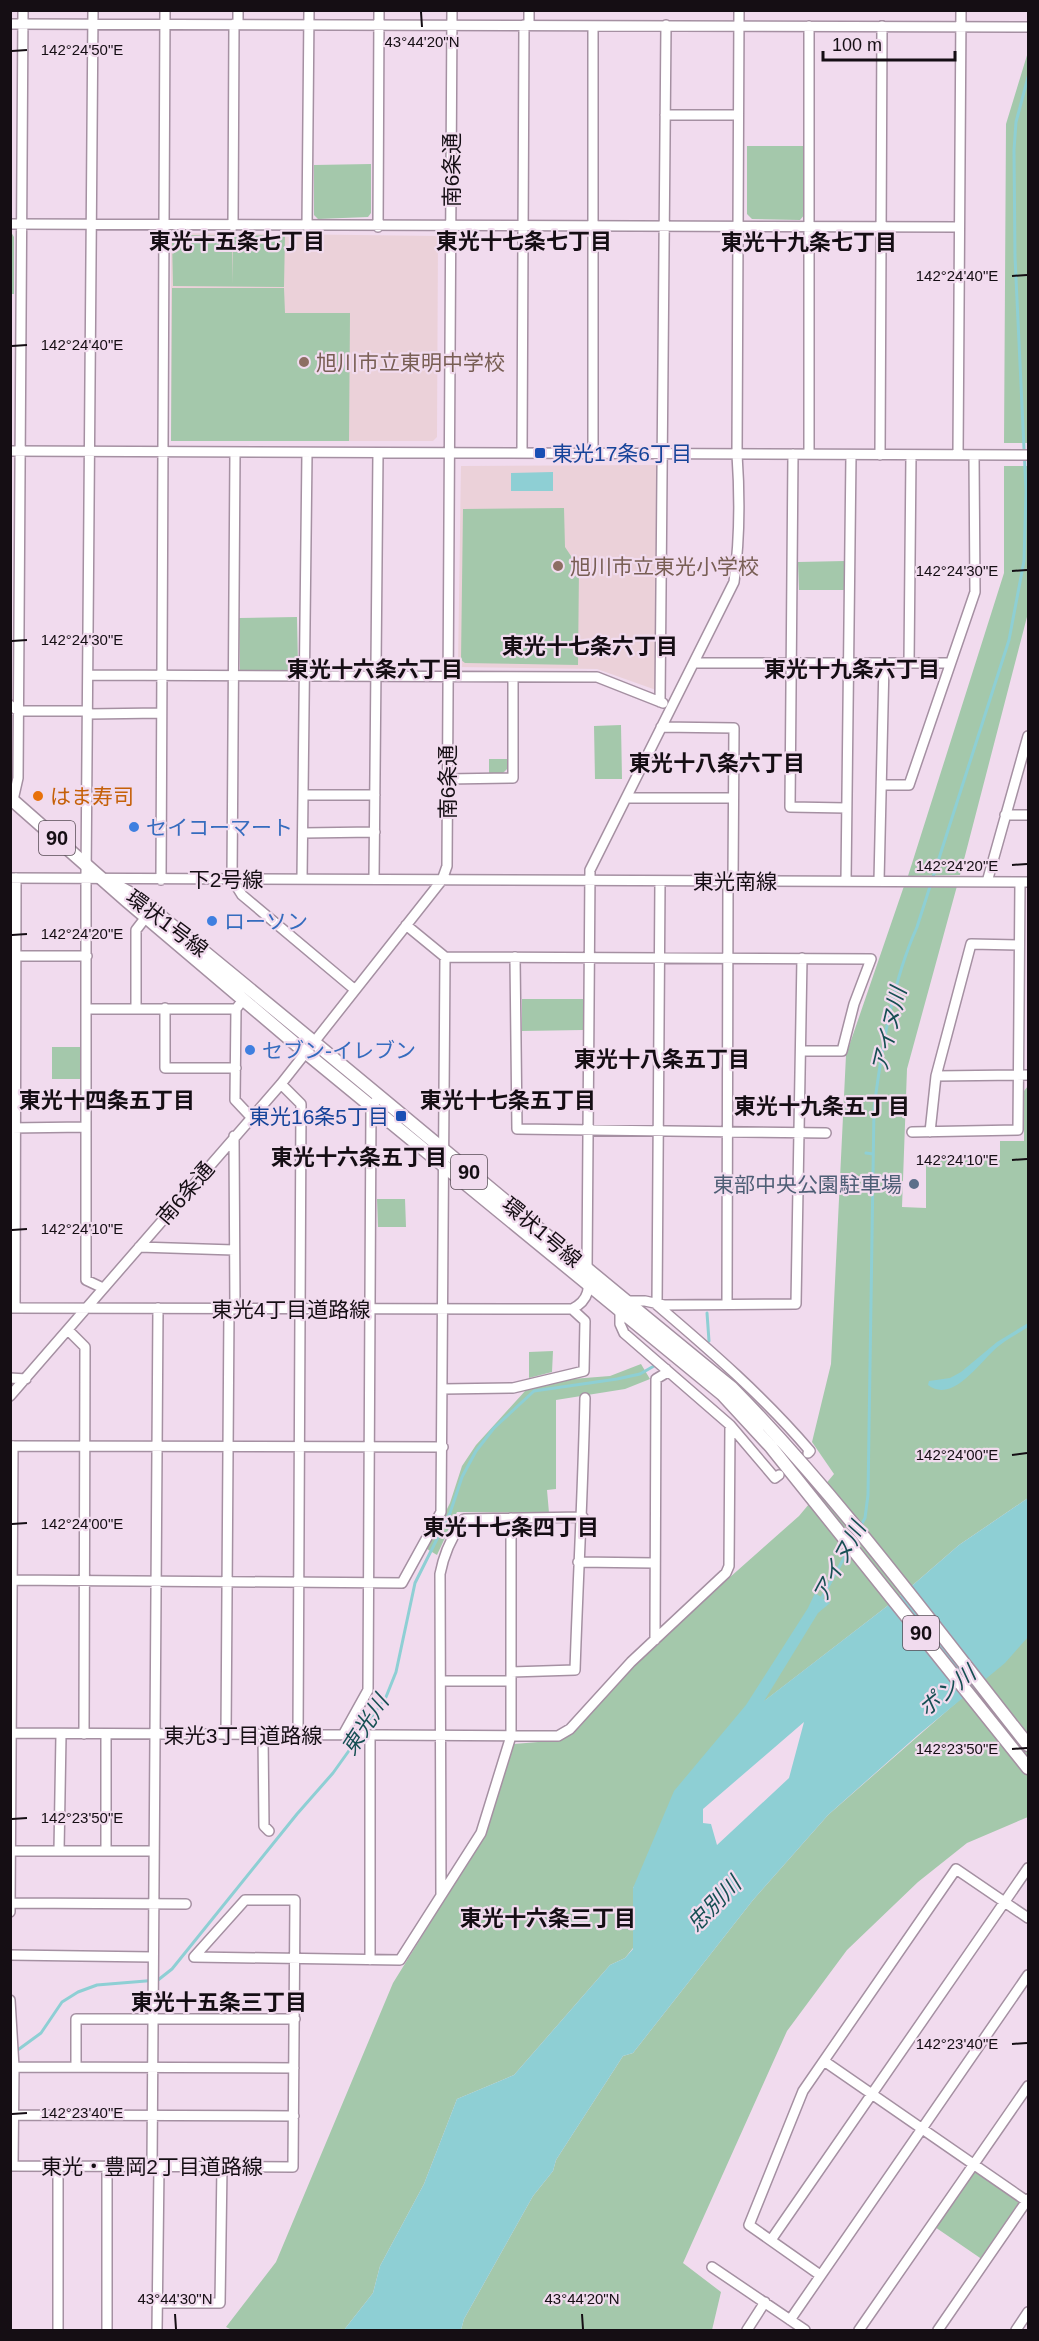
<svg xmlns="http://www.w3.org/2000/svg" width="1039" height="2341" font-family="Arial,'Noto Sans JP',sans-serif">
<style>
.education{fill:#ebd1d9}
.green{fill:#a4c8ab}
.water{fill:#8ecfd4;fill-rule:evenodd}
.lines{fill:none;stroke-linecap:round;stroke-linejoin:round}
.stream{stroke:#8ecfd4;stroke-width:3}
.minor-casing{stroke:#a590a2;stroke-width:12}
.major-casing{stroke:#a590a2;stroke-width:15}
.minor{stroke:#fff;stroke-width:9}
.major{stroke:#fff;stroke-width:12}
.ticks{fill:none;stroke:#150e14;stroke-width:2}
.education-dot{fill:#8d6e63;stroke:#f1dbee;stroke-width:2}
.transit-dot{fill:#1a4fb4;stroke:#f1dbee;stroke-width:2}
.food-dot{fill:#e8710a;stroke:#f1dbee;stroke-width:2}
.shop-dot{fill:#3f7fe0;stroke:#f1dbee;stroke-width:2}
.service-dot{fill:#5c6f8a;stroke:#f1dbee;stroke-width:2}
.labels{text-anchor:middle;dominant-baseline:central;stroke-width:4.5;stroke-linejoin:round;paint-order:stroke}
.shield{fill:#f1dbee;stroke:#574c55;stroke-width:1.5}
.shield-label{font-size:20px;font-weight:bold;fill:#150e14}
.street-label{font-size:21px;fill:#150e14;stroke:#f1dbee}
.education-label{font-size:21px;fill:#785e54;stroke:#f1dbee;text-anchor:start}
.transit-label{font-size:21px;fill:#164399;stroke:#f1dbee;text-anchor:start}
.food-label{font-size:21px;fill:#c56008;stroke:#f1dbee;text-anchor:start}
.shop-label{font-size:21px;fill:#366cbe;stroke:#f1dbee;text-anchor:start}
.service-label{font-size:21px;fill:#4e5e75;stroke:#f1dbee;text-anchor:end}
.neighbourhood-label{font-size:22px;font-weight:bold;fill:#150e14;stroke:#f1dbee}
.water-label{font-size:22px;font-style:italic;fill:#164f53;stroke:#f1dbee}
.ticks-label{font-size:15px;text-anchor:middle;fill:#150e14;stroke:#f1dbee;stroke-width:4.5;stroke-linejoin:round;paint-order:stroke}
</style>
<rect width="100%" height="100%" fill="#f1dbee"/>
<!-- education -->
<path class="education" d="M179,233L438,236L437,437L433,441H171V238Z
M657,465L656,690L597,669L458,667L461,466Z"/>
<!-- green -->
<path class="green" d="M1028,52V443H1004L1006,124Z
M747,146H804L805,214L800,220L752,219L747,214Z
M371,164V213L368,217L318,219L314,215V165Z
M11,232L14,237V294H11Z
M179,235L232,236L233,284V236L285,235L284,287L173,286L172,239Z
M172,288H284L285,313H350L349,441H171Z
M1004,466H1028V613L960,875L908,876L1004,573Z
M564,508L565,547L579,568L578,665L465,663L461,660L463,509Z
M845,561V590H799L798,562Z
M297,617L298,665L295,670H240L239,618Z
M621,725L622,779H595L594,726Z
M489,759H508V768L503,773H489Z
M904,886H957L907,1069L902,1207L926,1208V1159L1000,1160V1141H1024V1091L1028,1086V1498L959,1545L899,1597L763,1702L633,1888V1948L625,1958L610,1965L514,2075L457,2099L424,2184L380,2266L373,2293L344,2330H232L226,2327L276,2262L393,1983L484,1836L514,1744L562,1740L658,1641L799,1516L834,1474L812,1442L831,1364L846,1055Z
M522,999H583V1030L522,1031Z
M52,1047H83V1079H52Z
M377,1199H405L406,1227H378Z
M553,1351L552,1372L529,1378V1352Z
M641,1364L650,1379L625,1389L556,1400V1489L547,1490L549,1513L457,1512L437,1555L427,1549L450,1503L462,1466L476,1445L526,1390L572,1379L610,1376Z
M1028,1569V1817L967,1843L918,1882L847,1950L787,2031L683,2263L721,2292L712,2330H461L464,2319L533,2196L553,2171L556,2160L623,2056L633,2053L753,1900L828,1815L973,1688Z
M974,2164L1027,2201L986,2262L932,2225Z"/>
<!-- water -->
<path class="water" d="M553,472V491H511V473Z
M1028,1323V1327C1019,1333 1009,1338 1000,1345C982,1358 954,1405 928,1385L929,1381L950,1378L961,1372L997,1342Z
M1028,1498V1637L1005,1663L918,1735L828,1815L753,1900L633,2053L623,2056L556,2160L553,2171L533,2196L464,2319L461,2330H344L373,2293L380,2266L424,2184L457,2099L514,2075L610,1965L625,1958L633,1949V1888L674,1791L746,1705L808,1608L815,1593L830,1603L818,1613L764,1701L899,1597L959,1545ZM804,1722L789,1778L717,1845L711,1824L703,1823V1809Z"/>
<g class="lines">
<!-- stream -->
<path class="stream" d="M866,1153L873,1154
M707,1313L709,1341
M860,1527L865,1518L868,1495L874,1108C882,1047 892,983 917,927L1009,640L1024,561L1026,491L1015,257L1014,150L1016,122L1028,77
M820,1601L849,1549
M361,1732L386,1697L396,1672L415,1583L450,1513L462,1477L476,1451L494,1428L534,1391L617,1379L640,1374L654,1366
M15,2052L41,2033L62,2002L78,1992L97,1985L158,1980L172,1969L297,1814L333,1773L358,1738"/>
<!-- minor casing -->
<g class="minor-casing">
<path id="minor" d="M93,10L86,878V1280L103,1288
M10,24L1028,27
M238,24V10
M529,25V10
M809,26V454
M665,115H738
M10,224L959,227
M233,226L234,24
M307,226L309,10
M378,227L379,10
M10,451L1028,455
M522,452L524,25
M235,453L232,879L242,895L354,989
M593,454V26
M793,454L790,807L846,808
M880,455L882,26
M958,455L961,10
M694,663H950
M909,663L911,455
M88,675L597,677L663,703
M660,702L666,25
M10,705L18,711H88
M88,714L161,713
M661,727L734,728L733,880
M447,779L513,778V677
M882,785H909L975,592L974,455
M303,795H375
M626,798H733
M13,800L18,778L23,10
M1005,815H1028
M303,833L375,832
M10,878L1028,882
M302,879L307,453
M374,879L378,453
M161,880L165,10
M846,881L851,455
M879,881L884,663
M987,882L1028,736
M406,925L445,957L871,959L854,1004L842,1051H801
M17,956H87
M515,957L517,1129L826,1133
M239,1005L236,1009L235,1100L251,1117
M165,1008V1068H236
M87,1009H236
M136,1009V930L146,917
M936,1076L1028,1075
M281,1084L301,1104L298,1735
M11,1128L86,1127
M912,1132L1018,1130L1020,882
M930,1132L936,1076L971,944L1018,945
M234,1136L235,1309
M139,1247L234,1250
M625,1301H645L664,1305L796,1304L802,958
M727,1304L728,881
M657,1305L660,881
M657,1305C711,1351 764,1397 810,1451L808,1453
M10,1308L572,1309C590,1300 590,1287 587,1269L590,870L734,582C740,539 740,498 737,454L739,10
M15,1308L16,878
M620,1309V1324L624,1333L730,1425L775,1478L779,1475
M68,1330L85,1347L84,1734
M10,1378L26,1379
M443,1389L513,1388L584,1371L585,1321L572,1309
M10,1396L281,1084L442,880L447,866L452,10
M10,1446L443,1447
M578,1562L654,1563
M11,1580L402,1583L441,1512L445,957
M655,1640L656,1379L666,1373V1369
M511,1672L575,1670C578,1579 583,1489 585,1398
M441,1681H511
M10,1733L558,1736L570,1729L631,1662L726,1573L729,1566L730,1425
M226,1735L229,1309
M263,1735L264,1826L269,1831
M343,1735L368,1690L371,1106L379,1098
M11,1851H154
M59,1851L61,1735
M106,1851V1734
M441,1894L440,1574C444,1553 452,1536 464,1519L583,1517
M10,1903L186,1904
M10,1912L13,1446
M10,1955L152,1957
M194,1957L400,1960L481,1833L511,1736V1518
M370,1960V1736
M10,2000L14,2067L13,2166
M824,2061L1028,2202
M14,2067L294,2068
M76,2067V2019H295
M14,2115L294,2116
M10,2166L293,2167L295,1900H245L194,1957
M152,2166L158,1308
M771,2240L1028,1868
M712,2267L805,2330
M820,2275L749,2225L803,2091L956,1869L1028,1918
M157,2303H220L222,2167
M790,2320L1028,1975
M58,2330V2166
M107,2330V2167
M157,2330L159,2167
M747,2330L765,2302
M859,2330L1028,2086
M938,2330L1028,2199
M1016,2330L1028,2312"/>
</g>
<!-- major casing -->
<g class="major-casing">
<path id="major" d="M10,798L127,901L305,1052L722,1394L771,1447L1028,1768
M117,886L137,897C337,1059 532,1225 732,1388C840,1498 932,1624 1028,1745"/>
</g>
<!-- minor -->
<use href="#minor" class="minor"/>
<!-- major -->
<use href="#major" class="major"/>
</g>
<!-- ticks -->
<path class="ticks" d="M421,12L422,27M12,51L27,50M1012,276L1027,275M12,346L27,345M1012,571L1027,570M12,641L27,640M1012,865L1027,864M12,935L27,934M1012,1160L1027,1159M12,1230L27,1229M1012,1455L1027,1453M12,1524L27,1523M1012,1749L1027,1748M12,1819L27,1818M1012,2044L1027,2043M12,2114L27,2113M175,2314L176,2329M582,2314L583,2329"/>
<!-- markers -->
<g class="education-dot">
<circle cx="304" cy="362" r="6"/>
<circle cx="558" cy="566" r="6"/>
</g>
<g class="transit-dot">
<rect x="534" y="447" width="12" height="12" rx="3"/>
<rect x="395" y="1110" width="12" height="12" rx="3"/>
</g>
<circle class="food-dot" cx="38" cy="796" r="6"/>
<g class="shop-dot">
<circle cx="134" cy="827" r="6"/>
<circle cx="212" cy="921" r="6"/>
<circle cx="250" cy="1050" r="6"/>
</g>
<circle class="service-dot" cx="914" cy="1184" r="6"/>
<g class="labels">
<!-- shield labels -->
<g class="shield">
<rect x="39" y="821" width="36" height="34" rx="4.5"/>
<rect x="451" y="1155" width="36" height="34" rx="4.5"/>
<rect x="903" y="1616" width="36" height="34" rx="4.5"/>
</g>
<g class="shield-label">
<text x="57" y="838">90</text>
<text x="469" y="1172">90</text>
<text x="921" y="1633">90</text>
</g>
<!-- street labels -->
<g class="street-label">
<text transform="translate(451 170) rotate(-90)">南6条通</text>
<text transform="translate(447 782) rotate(-90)">南6条通</text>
<text x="226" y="879">下2号線</text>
<text x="735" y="881">東光南線</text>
<text transform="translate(167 923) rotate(37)">環状1号線</text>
<text transform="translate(185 1193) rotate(-49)">南6条通</text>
<text transform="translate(542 1232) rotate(40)">環状1号線</text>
<text x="291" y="1309">東光4丁目道路線</text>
<text x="243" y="1735">東光3丁目道路線</text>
<text x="152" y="2166">東光・豊岡2丁目道路線</text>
</g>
<!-- education labels -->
<g class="education-label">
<text x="316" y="362">旭川市立東明中学校</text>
<text x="570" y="566">旭川市立東光小学校</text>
</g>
<!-- transit labels -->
<g class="transit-label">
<text x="552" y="453">東光17条6丁目</text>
<text x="389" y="1116" text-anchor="end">東光16条5丁目</text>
</g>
<!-- food labels -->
<g class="food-label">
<text x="50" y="796">はま寿司</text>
</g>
<!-- shop labels -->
<g class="shop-label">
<text x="146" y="827">セイコーマート</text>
<text x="224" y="921">ローソン</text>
<text x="262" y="1050">セブン-イレブン</text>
</g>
<!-- service labels -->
<g class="service-label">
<text x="902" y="1184">東部中央公園駐車場</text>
</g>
<!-- neighbourhood labels -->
<g class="neighbourhood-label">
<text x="237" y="241">東光十五条七丁目</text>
<text x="524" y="241">東光十七条七丁目</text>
<text x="809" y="242">東光十九条七丁目</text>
<text x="590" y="646">東光十七条六丁目</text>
<text x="375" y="669">東光十六条六丁目</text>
<text x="852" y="669">東光十九条六丁目</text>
<text x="717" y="763">東光十八条六丁目</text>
<text x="662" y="1059">東光十八条五丁目</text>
<text x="107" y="1100">東光十四条五丁目</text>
<text x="508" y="1100">東光十七条五丁目</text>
<text x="822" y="1106">東光十九条五丁目</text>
<text x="359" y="1157">東光十六条五丁目</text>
<text x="511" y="1527">東光十七条四丁目</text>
<text x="548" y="1918">東光十六条三丁目</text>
<text x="219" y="2002">東光十五条三丁目</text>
</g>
<!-- water labels -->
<g class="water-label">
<text transform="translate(889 1030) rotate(-77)">アイヌ川</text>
<text transform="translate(839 1562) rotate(-62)">アイヌ川</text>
<text transform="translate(947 1691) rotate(-39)">ポン川</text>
<text transform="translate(365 1725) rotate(-57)">東光川</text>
<text transform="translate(714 1904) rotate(-46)">忠別川</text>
</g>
</g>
<g class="ticks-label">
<text x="422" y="47">43°44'20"N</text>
<text x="82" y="55">142°24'50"E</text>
<text x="957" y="281">142°24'40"E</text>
<text x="82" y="350">142°24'40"E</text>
<text x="957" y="576">142°24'30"E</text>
<text x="82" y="645">142°24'30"E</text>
<text x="957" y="871">142°24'20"E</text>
<text x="82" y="939">142°24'20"E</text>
<text x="957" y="1165">142°24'10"E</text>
<text x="82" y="1234">142°24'10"E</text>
<text x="957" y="1460">142°24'00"E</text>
<text x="82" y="1529">142°24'00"E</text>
<text x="957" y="1754">142°23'50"E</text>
<text x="82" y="1823">142°23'50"E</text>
<text x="957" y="2049">142°23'40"E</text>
<text x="82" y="2118">142°23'40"E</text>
<text x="175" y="2304">43°44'30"N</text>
<text x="582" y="2304">43°44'20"N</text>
</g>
<!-- border -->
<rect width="1039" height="2341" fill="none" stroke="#150e14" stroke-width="24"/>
<!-- scale -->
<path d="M823 51v9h132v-9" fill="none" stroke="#150e14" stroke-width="3"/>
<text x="832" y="51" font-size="18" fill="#150e14" stroke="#f1dbee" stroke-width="4.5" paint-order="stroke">100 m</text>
</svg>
